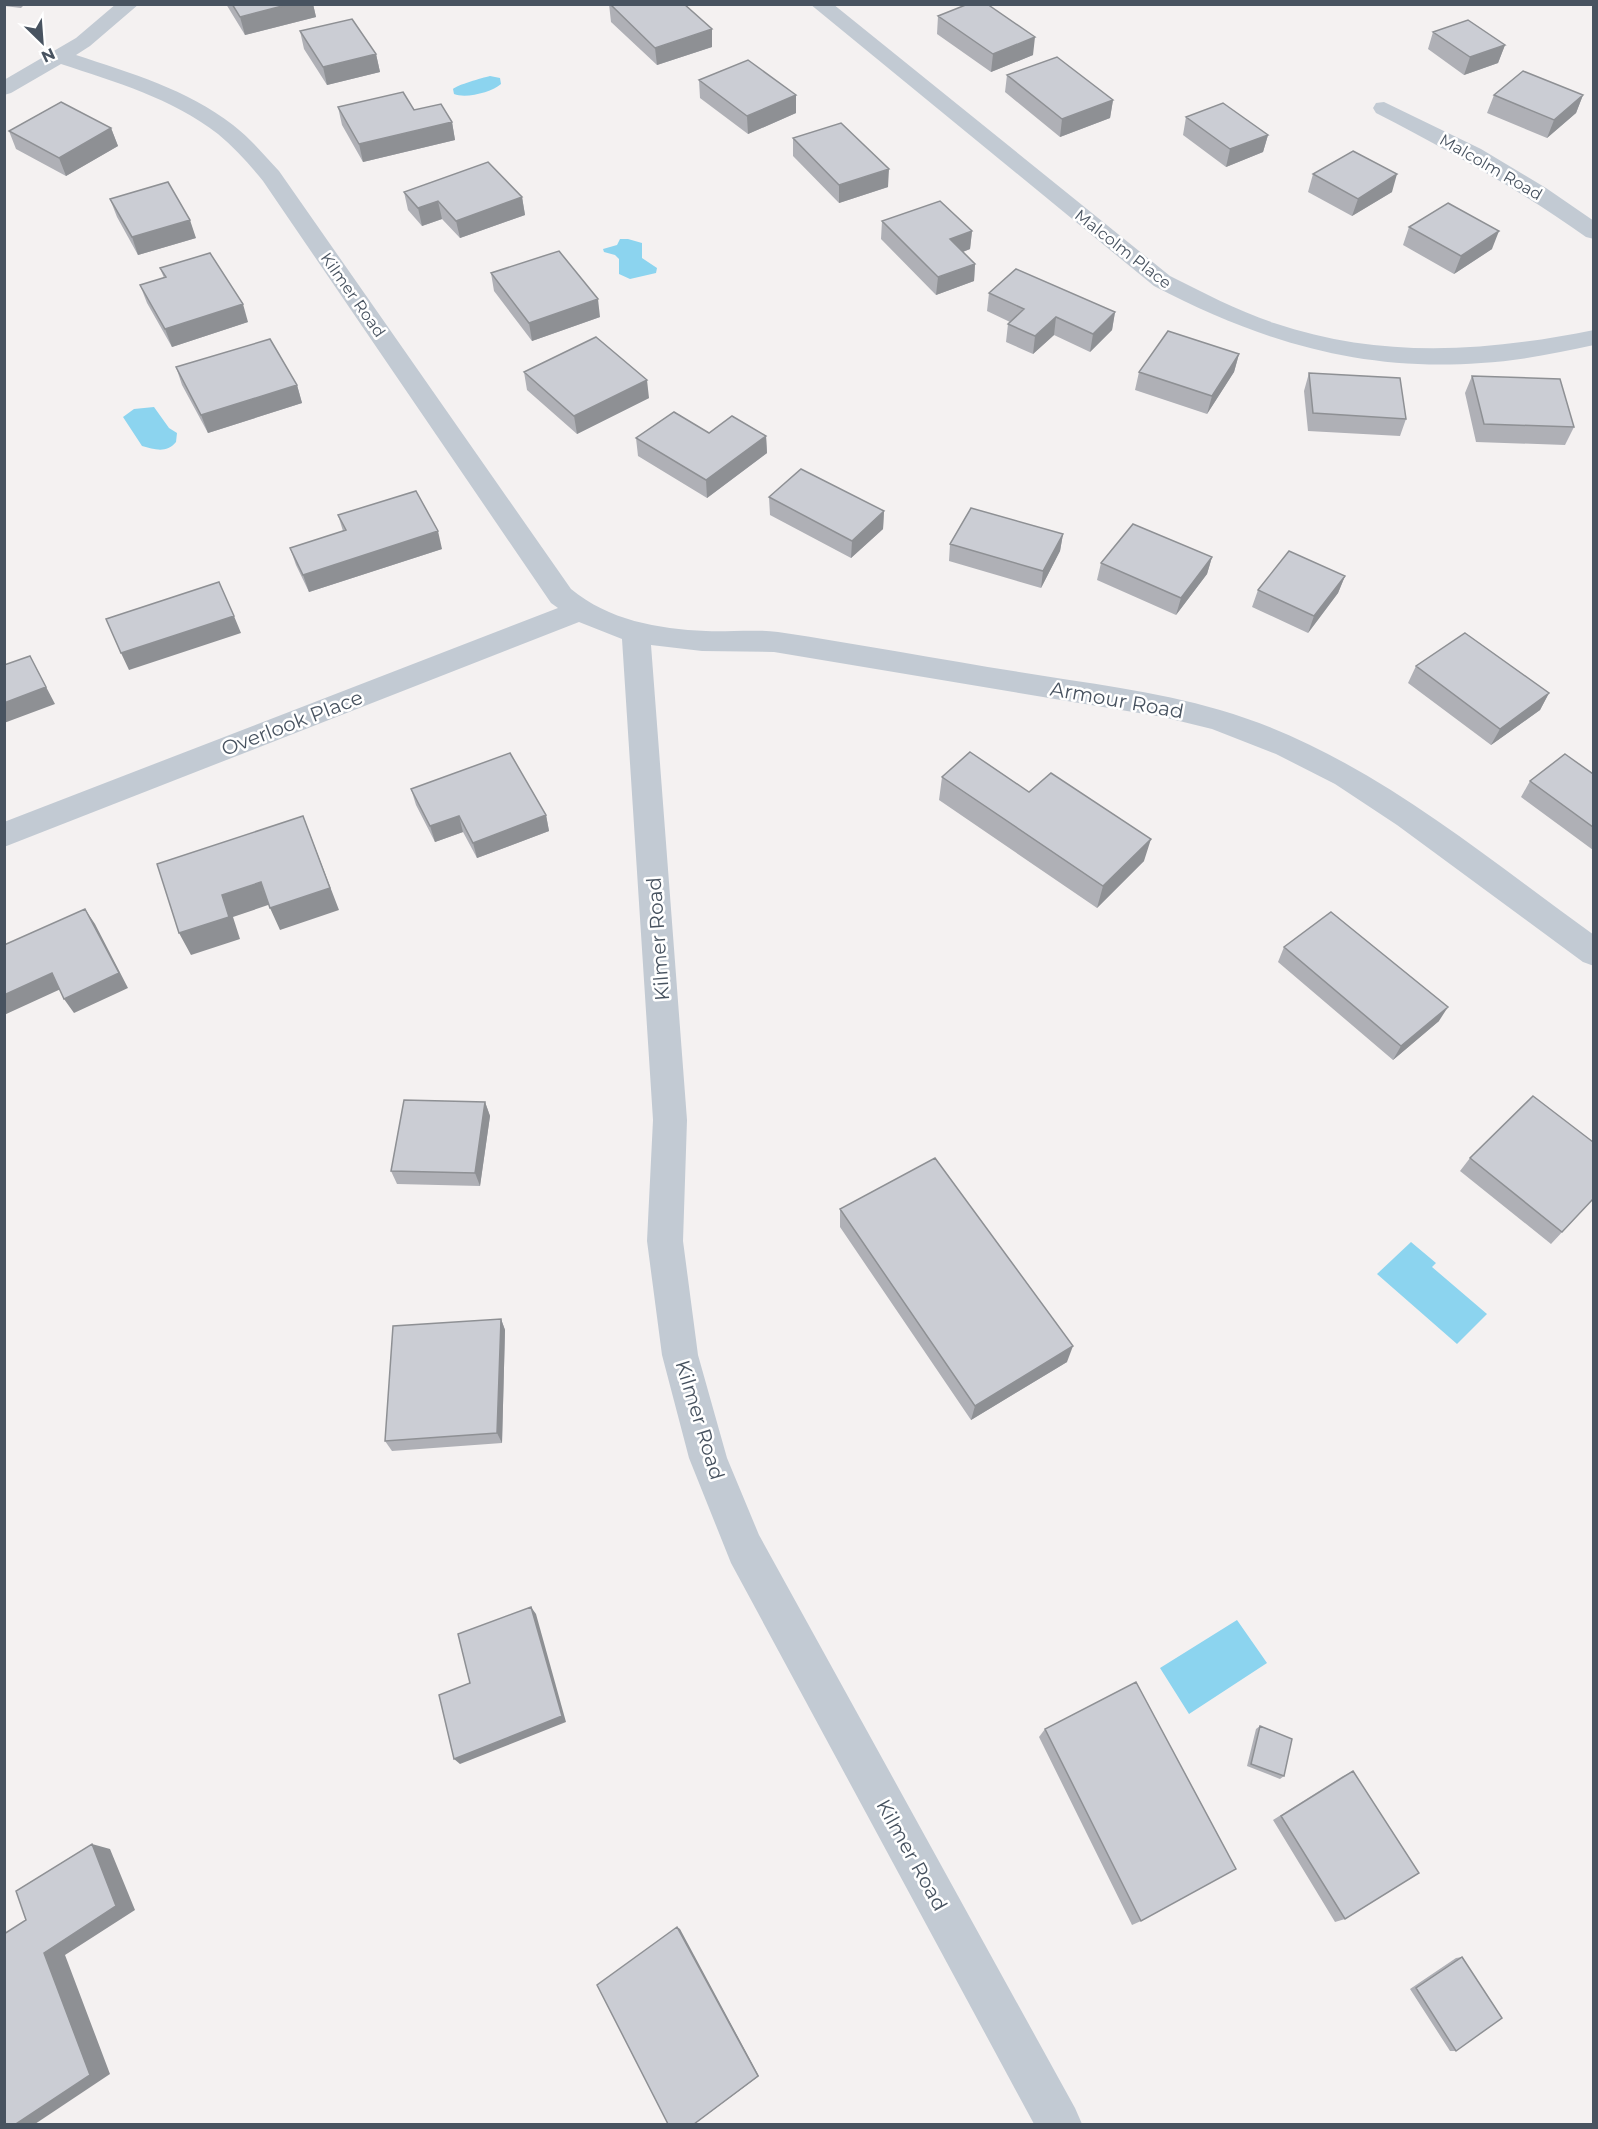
<svg xmlns="http://www.w3.org/2000/svg" width="1598" height="2129" font-family="Montserrat,sans-serif">
<style>
.water{fill:#8cd4ef}
.lines{fill:none;stroke-linecap:round;stroke-linejoin:round}
.minor{fill:#c2cad3;fill-rule:evenodd}
.wall{fill:#afb0b6}
.shaded-wall{fill:#8e9094}
.building{fill:#cbcdd4;stroke:#8e9094;stroke-width:1.5}
.labels{text-anchor:middle;dominant-baseline:central;stroke-width:5;stroke-linejoin:round;paint-order:stroke}
.far-street-label{font-size:16px;fill:#485360;stroke:#fff}
.street-label{font-size:20px;fill:#485360;stroke:#fff}
</style>
<rect width="100%" height="100%" fill="#f4f1f1"/>
<!-- water -->
<path class="water" d="M490,76L500,78L501,84C492,92 466,99 454,94L453,89C457,85 482,78 490,76Z
M620,239H628L642,243V258L657,268L656,273L630,279L619,274V259L615,255L604,252L603,249L617,245Z
M154,407L169,428L177,433L176,442C166,454 154,449 142,446L123,417L134,409Z
M1411,1242L1436,1263L1432,1267L1487,1314L1457,1344L1377,1274Z
M1237,1620L1267,1663L1189,1714L1160,1668Z"/>
<g class="lines">
<!-- minor -->
<path class="minor" d="M116,4H139L90,46L76,55C130,73 187,89 233,125C250,138 264,155 279,171L571,589C608,620 658,629 706,631C729,632 754,629 778,632C858,644 938,659 1019,672C1086,683 1155,691 1220,710C1361,751 1477,851 1594,935V966L1583,962L1397,825L1335,784L1276,754L1212,729L1163,717L774,652L702,651L651,645L687,1120L683,1241L698,1355L727,1458L759,1535L1075,2108L1082,2124H1034L731,1563L689,1458L662,1355L647,1241L653,1120L622,639L579,622L4,847V822L558,608L551,603L263,181C249,164 235,148 218,134C172,98 115,82 61,64L11,93L4,95V80L76,38Z
M810,4H833L1170,276C1204,293 1238,311 1274,323C1381,359 1485,352 1594,330V345C1556,353 1519,361 1481,363C1361,372 1259,341 1154,286Z
M1384,102L1481,149L1546,188L1594,221V239L1586,237C1518,189 1450,151 1376,113L1373,108L1376,103Z"/>
</g>
<!-- wall -->
<path class="wall" d="M4,4H25L21,8L4,6Z
M226,4H313L316,17L245,35Z
M609,4L712,29V47L657,65L611,22Z
M938,16L1033,55L991,72L937,34Z
M300,31L376,54L380,72L327,85L304,49Z
M1433,32L1505,45L1498,63L1464,75L1428,49Z
M1007,75L1113,100L1110,118L1060,137L1005,92Z
M699,80L796,95V113L748,134L700,98Z
M1494,95H1583L1576,113L1547,138L1487,113Z
M338,107L414,110L452,122L455,140L363,162L342,125Z
M1186,117L1268,135L1263,152L1226,167L1183,135Z
M111,128L118,146L66,176L16,149L9,131Z
M793,138L888,187L839,203L793,156Z
M1313,174L1392,192L1352,216L1308,192Z
M404,192L522,197L525,215L460,238L442,219L422,226L408,210Z
M110,199L196,238L138,255L117,217Z
M882,221L972,231L970,249L963,252L975,264L974,281L936,295L881,239Z
M1409,227L1492,249L1454,274L1403,245Z
M160,268L248,322L172,347L147,303L140,285L164,278Z
M491,273L600,317L532,341L494,291Z
M989,293L1115,312L1112,330L1090,352L1054,335L1033,354L1006,342L1008,324L1010,322L987,311Z
M1239,354L1234,372L1207,414L1135,390L1139,372Z
M176,367L297,385L302,403L208,433L182,385Z
M524,372L649,398L577,434L527,390Z
M1309,373L1406,419L1400,436L1308,431L1304,391Z
M1472,376L1574,427L1565,445L1476,442L1465,393Z
M709,433L766,436L767,453L707,498L638,456L636,438Z
M769,497L884,511L883,529L851,558L770,515Z
M338,515L442,549L309,592L296,565L290,548L343,531Z
M1063,534L1060,551L1041,588L949,561L950,544Z
M1212,557L1207,574L1176,615L1097,580L1101,563Z
M1345,576L1338,593L1308,633L1252,607L1258,590Z
M1416,666L1549,693L1540,710L1491,745L1408,683Z
M1593,774V850L1521,797L1530,781Z
M942,777L1029,792L1144,861L1097,908L939,800Z
M411,789L546,815L549,831L477,858L463,832L435,842L416,805Z
M1284,947L1439,1021L1393,1060L1278,962Z
M485,1102L490,1116L480,1186L397,1184L391,1171Z
M1470,1158L1593,1199L1551,1244L1460,1171Z
M840,1209L1067,1362L971,1420L840,1227Z
M501,1319L505,1330L502,1443L392,1451L385,1441Z
M1260,1726L1284,1776L1280,1779L1247,1766L1256,1729Z
M1045,1729L1141,1921L1132,1925L1039,1737Z
M1353,1771L1345,1919L1335,1922L1273,1820L1343,1776Z
M1462,1957L1456,2051H1450L1410,1989L1456,1958Z"/>
<!-- shaded-wall -->
<path class="shaded-wall" d="M290,4H313L316,17L245,35L240,17Z
M712,29V47L657,65L655,48Z
M1035,37L1033,55L991,72L993,54Z
M1505,45L1498,63L1464,75L1470,57Z
M376,54L380,72L327,85L323,67Z
M796,95V113L748,134L747,116Z
M1583,95L1576,113L1547,138L1554,120Z
M1113,100L1110,118L1060,137L1062,119Z
M452,122L455,140L363,162L359,144Z
M111,128L118,146L66,176L59,158Z
M1268,135L1263,152L1226,167L1230,149Z
M889,169L888,187L839,203V185Z
M1397,174L1392,192L1352,216L1358,199Z
M522,197L525,215L460,238L456,221Z
M438,201L442,219L422,226L418,208Z
M190,220L196,238L138,255L132,237Z
M972,231L970,249L949,257L950,239Z
M1499,231L1492,249L1454,274L1461,256Z
M975,264L974,281L936,295L938,277Z
M598,299L600,317L532,341L529,323Z
M243,304L248,322L172,347L165,329Z
M1115,312L1112,330L1090,352L1093,334Z
M1056,317L1054,335L1033,354L1035,336Z
M1239,354L1234,372L1207,414L1212,396Z
M647,380L649,398L577,434L574,416Z
M297,385L302,403L208,433L201,415Z
M766,436L767,453L707,498L706,480Z
M884,511L883,529L851,558L852,541Z
M438,531L442,549L309,592L303,575Z
M1063,534L1060,551L1041,588L1043,571Z
M1212,557L1207,574L1176,615L1181,598Z
M1345,576L1338,593L1308,633L1314,616Z
M234,616L241,633L129,670L121,653Z
M30,656L55,704L4,723V703Z
M1549,693L1540,710L1491,745L1500,729Z
M546,815L549,831L477,858L473,843Z
M303,816L339,910L280,930L270,908Z
M459,816L463,832L435,842L430,826Z
M1151,839L1144,861L1097,908L1103,886Z
M261,882L271,904L233,917L240,939L191,955L179,933L222,895Z
M85,909L95,924L128,988L74,1013L64,999Z
M52,973L63,988L4,1015V995Z
M1448,1007L1439,1021L1393,1060L1401,1046Z
M485,1102L490,1116L480,1186L475,1173Z
M501,1319L505,1330L502,1443L497,1433Z
M1073,1346L1067,1362L971,1420L975,1406Z
M531,1607L536,1614L566,1722L460,1764L454,1759Z
M92,1844L110,1849L135,1910L65,1955L110,2074L35,2124H16L44,1953Z
M677,1927L680,1929L759,2076L694,2124Z"/>
<!-- building -->
<path class="building" d="M232,4H290L240,17Z
M610,4H684L712,29L655,48Z
M968,4H987L1035,37L993,54L938,16Z
M352,19L376,54L323,67L300,31Z
M1468,20L1505,45L1470,57L1433,32Z
M1057,57L1113,100L1062,119L1007,75Z
M748,60L796,95L747,116L699,80Z
M1523,71L1583,95L1554,120L1494,95Z
M403,92L414,110L441,104L452,122L359,144L338,107Z
M61,102L111,128L59,158L9,131Z
M1223,103L1268,135L1230,149L1186,117Z
M841,123L889,169L839,185L793,138Z
M1353,151L1397,174L1358,199L1313,174Z
M488,162L522,197L456,221L438,201L418,208L404,192Z
M168,182L190,220L132,237L110,199Z
M940,201L972,231L950,239L975,264L938,277L882,221Z
M1448,203L1499,231L1461,256L1409,227Z
M559,251L598,299L529,323L491,273Z
M210,253L243,304L165,329L140,285L166,277L160,268Z
M1016,269L1115,312L1093,334L1056,317L1035,336L1008,324L1024,309L989,293Z
M1168,331L1239,354L1212,396L1139,372Z
M596,337L647,380L574,416L524,372Z
M270,339L297,385L201,415L176,367Z
M1309,373L1400,378L1406,419L1313,413Z
M1472,376L1560,379L1574,427L1484,424Z
M674,412L709,433L732,416L766,436L706,480L636,438Z
M801,469L884,511L852,541L769,497Z
M416,491L438,531L303,575L290,548L346,530L338,515Z
M971,508L1063,534L1043,571L950,544Z
M1133,524L1212,557L1181,598L1101,563Z
M1289,551L1345,576L1314,616L1258,590Z
M219,582L234,616L121,653L106,619Z
M1465,633L1549,693L1500,729L1416,666Z
M30,656L46,687L4,703V665Z
M970,752L1029,792L1051,773L1151,839L1103,886L942,777Z
M510,753L546,815L473,843L459,816L430,826L411,789Z
M1565,754L1593,774V827L1530,781Z
M303,816L330,888L270,908L261,882L222,895L229,917L179,933L157,864Z
M85,909L119,973L64,999L52,973L4,995V945Z
M1331,912L1448,1007L1401,1046L1284,947Z
M1533,1096L1593,1142V1199L1562,1232L1470,1158Z
M404,1100L485,1102L475,1173L391,1171Z
M935,1158L1073,1346L975,1406L840,1209Z
M501,1319L497,1433L385,1441L393,1326Z
M531,1607L562,1716L454,1759L439,1695L470,1683L458,1634Z
M1136,1682L1236,1869L1141,1921L1045,1729Z
M1260,1726L1292,1739L1284,1776L1251,1764Z
M1353,1771L1419,1873L1345,1919L1281,1816Z
M92,1844L116,1906L44,1953L90,2075L16,2124H4V1934L26,1920L16,1891Z
M677,1927L758,2076L694,2124H668L597,1985Z
M1462,1957L1502,2018L1456,2051L1416,1988Z"/>
<g class="labels">
<!-- far-street labels -->
<g class="far-street-label">
<text transform="translate(1491 167) rotate(30)">Malcolm Road</text>
<text transform="translate(1123 249) rotate(38)">Malcolm Place</text>
<text transform="translate(353 295) rotate(55)">Kilmer Road</text>
</g>
<!-- street labels -->
<g class="street-label">
<text transform="translate(1117 700) rotate(10)">Armour Road</text>
<text transform="translate(292 723) rotate(-21)">Overlook Place</text>
<text transform="translate(658 939) rotate(-94)">Kilmer Road</text>
<text transform="translate(700 1420) rotate(73)">Kilmer Road</text>
<text transform="translate(912 1855) rotate(61)">Kilmer Road</text>
</g>
</g>
<!-- border -->
<rect width="1598" height="2129" fill="none" stroke="#485360" stroke-width="12"/>
<!-- north arrow -->
<g transform="translate(42 42) rotate(155)" stroke="#ffffff" stroke-width="4.5" paint-order="stroke">
<path d="M0-4.5L10 22L0 15L-10 22Z" fill="#485360"/>
<text y="-9" font-size="16" font-weight="bold" text-anchor="middle" fill="#485360">N</text>
</g>
</svg>
